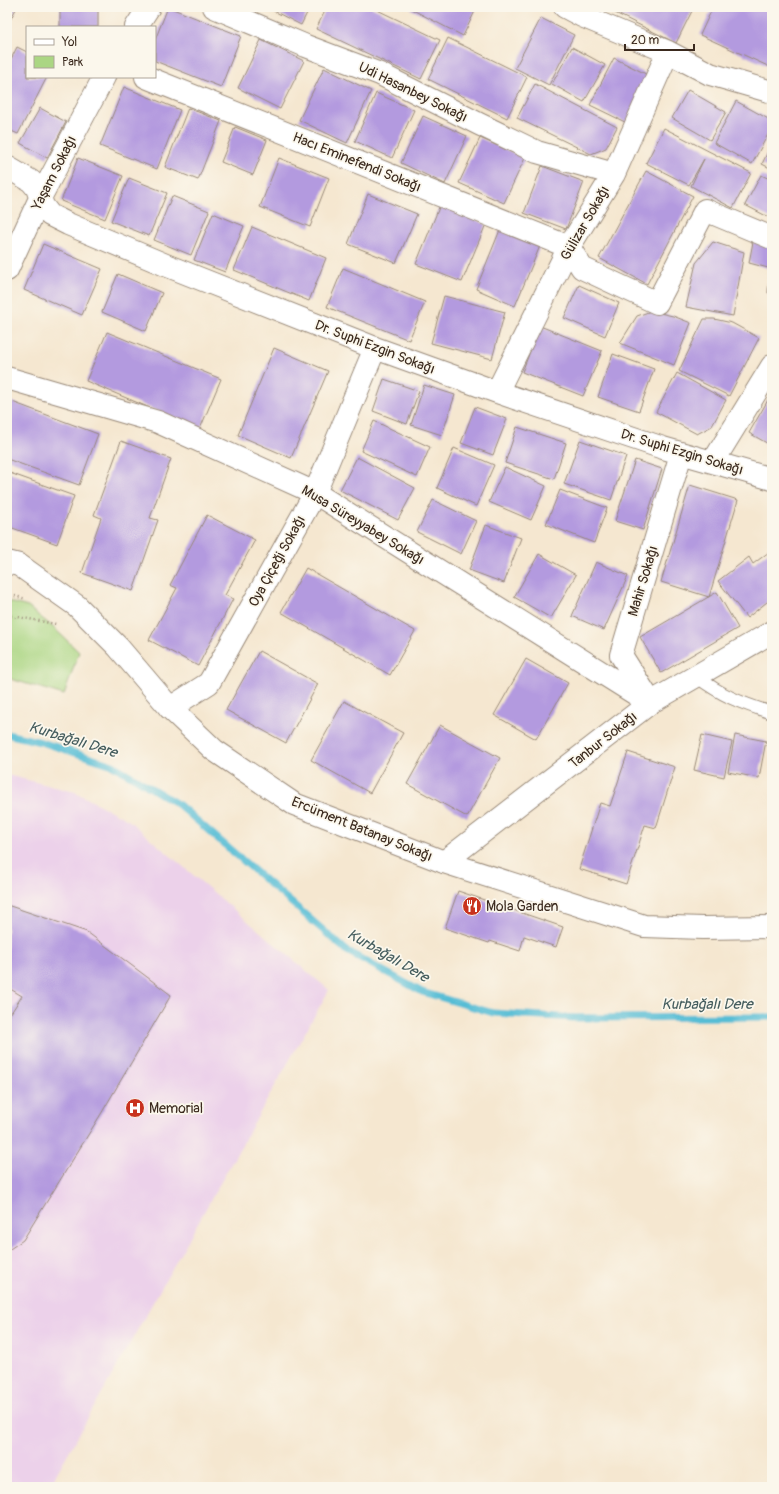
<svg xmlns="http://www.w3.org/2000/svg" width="779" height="1494" font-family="Pangolin,sans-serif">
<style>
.built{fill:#ecd1ea}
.green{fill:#abd683;stroke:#738050}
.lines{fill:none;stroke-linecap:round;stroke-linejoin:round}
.stream{stroke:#57bdd5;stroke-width:7}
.building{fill:#b39adf}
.service-casing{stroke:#988877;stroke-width:14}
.minor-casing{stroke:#988877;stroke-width:24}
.tertiary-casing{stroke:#988877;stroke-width:24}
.path{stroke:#988877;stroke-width:2.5;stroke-dasharray:1 3;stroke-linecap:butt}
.service{stroke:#fff;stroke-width:12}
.minor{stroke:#fff;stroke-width:22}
.tertiary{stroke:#fff;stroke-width:22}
.labels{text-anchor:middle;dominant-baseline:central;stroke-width:3.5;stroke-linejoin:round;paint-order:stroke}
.street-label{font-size:14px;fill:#3b2a1e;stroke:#fbf7ec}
.poi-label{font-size:14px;fill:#3b2a1e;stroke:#fbf7ec;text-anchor:start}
.water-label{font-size:15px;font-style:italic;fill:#455d5e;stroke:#fbf7ec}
</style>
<rect width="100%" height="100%" fill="#fbf7ec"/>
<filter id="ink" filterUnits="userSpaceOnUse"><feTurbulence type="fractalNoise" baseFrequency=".025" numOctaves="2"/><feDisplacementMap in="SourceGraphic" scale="8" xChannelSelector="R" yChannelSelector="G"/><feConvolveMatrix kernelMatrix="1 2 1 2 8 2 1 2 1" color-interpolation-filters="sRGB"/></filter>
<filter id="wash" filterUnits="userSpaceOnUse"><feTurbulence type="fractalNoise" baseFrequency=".012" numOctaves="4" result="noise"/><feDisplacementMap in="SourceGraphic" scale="16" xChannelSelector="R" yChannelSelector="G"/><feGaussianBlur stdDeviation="0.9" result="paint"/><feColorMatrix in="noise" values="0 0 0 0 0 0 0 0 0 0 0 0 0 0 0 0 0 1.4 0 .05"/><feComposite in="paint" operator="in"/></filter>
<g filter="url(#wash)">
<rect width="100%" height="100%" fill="#f5e7d0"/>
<!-- built -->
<path class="built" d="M7,775L75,792L128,820L329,990L49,1487H7Z"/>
<!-- green -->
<path class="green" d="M7,601L28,607L54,628L79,652L64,695L7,678Z"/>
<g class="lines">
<!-- stream -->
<path class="stream" d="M7,734L41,742L113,765L179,805L347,951L422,992L493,1013L575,1018L772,1017"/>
</g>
<g id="blocks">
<!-- building -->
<path class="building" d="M7,7H17L7,26Z
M60,7H98V27H60Z
M168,7L241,36L221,87L155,61V40Z
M266,7H310L301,25Z
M327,7H371L440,40L421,79L316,29Z
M412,7H477L463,36L411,9Z
M603,7H694L676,43Z
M713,7H766L772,10V63L770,67L700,35Z
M541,18L574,35L549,85L515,68Z
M448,38L527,77L507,118L428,79Z
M261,40L304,61L280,109L238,88Z
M17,47L27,52V77H47L18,134L7,129V67Z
M572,47L605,65L584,102L552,84Z
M614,58L650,76L627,123L590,105Z
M324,68L371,91L347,143L299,120Z
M535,84L617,127L606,148L591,154L517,118Z
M124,87L180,110L157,169L100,146Z
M688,90L726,112L710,140L672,118Z
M376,93L414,110L392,158L355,141Z
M736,101L772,121V127L752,164L714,143Z
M40,108L66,122L47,158L20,143Z
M188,108L221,121L198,180L165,167Z
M423,116L467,136L445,184L401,163Z
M235,127L267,140L253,175L221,162Z
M664,128L751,173L733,208L691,186L704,159L689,185L646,163Z
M480,138L525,158L504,203L459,183Z
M772,143V169L762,164Z
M78,158L123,176L105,219L61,201Z
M279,158L329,178L310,227L260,207Z
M542,166L584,182L566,229L524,213Z
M646,171L693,196L647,284L599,258Z
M761,175L772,180V219L745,205Z
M129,178L167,193L149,236L111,221Z
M368,194L417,214L396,263L348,244Z
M172,196L209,211L191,255L154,240Z
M440,205L486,224L462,282L416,264Z
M213,213L244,226L225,272L194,260Z
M252,227L326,258L309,301L234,270Z
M500,230L540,246L515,306L476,289Z
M713,242L744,252L733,316L686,307L696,263Z
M753,242L772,246V269L749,263Z
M43,244L102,269L82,315L24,290Z
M343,268L425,302L409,340L327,307Z
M769,271H772V293H768Z
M118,274L162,293L146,331L102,312Z
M579,285L619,303L605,336L564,318Z
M444,296L505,312L492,359L431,343Z
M651,311L673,316L691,323L674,365L620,343L637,316Z
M704,319H714L732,323L759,338L729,396L679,371Z
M540,326L602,351L583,396L522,372Z
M107,332L221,379L200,429L86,381Z
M274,348L328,371L291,458L238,435Z
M613,354L654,369L639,411L598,397Z
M677,373L726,400L712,426L697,434L656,412Z
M384,379L419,391L407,424L373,411Z
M424,385L455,395L442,435L411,425Z
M772,393V446L749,433Z
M7,400L98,434L79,485L7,459Z
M475,407L507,419L493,455L461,443Z
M374,421L430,447L417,477L361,451Z
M517,427L566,443L554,479L505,463Z
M580,440L626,456L611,500L564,484Z
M121,441L171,459L150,518L158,520L133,591L82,573L101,518L94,515Z
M454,448L494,465L476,506L437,488Z
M357,457L415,488L398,520L340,490Z
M635,460L662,469L643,530L615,521Z
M505,467L546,486L531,520L489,502Z
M7,472L74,496L57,544L7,526Z
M690,485L738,500L709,597L661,582Z
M560,490L607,508L594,543L546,524Z
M433,500L476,521L461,554L417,532Z
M207,515L255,540L225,595L233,599L198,666L149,640L177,588L170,585Z
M486,525L521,538L504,583L469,570Z
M769,552L772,556V598L747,618L718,581L749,557L753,564Z
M539,554L576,575L551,618L514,597Z
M596,562L628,576L604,630L572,616Z
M306,568L415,631L390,675L281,612Z
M717,592L738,628L661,673L640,637Z
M259,651L318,684L286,743L226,710Z
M526,659L568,683L536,739L494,715Z
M344,701L403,733L370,793L311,760Z
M440,725L500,758L467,817L407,784Z
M702,735L732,742L724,777L694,770Z
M735,735L766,741L759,778L728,772Z
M628,752L675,767L656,828L645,825L626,884L579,869L600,803L610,806Z
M458,891L563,927L556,947L524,936L520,951L490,941L489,943L445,928Z
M7,905L87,932L171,995L101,1114L23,1240L7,1251V1019L22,996L7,987Z"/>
</g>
</g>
<g filter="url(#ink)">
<use href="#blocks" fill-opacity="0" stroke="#988877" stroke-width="1"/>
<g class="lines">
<!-- service casing -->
<g class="service-casing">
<path id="service" d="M696,676C722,696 741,703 772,713"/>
</g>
<!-- minor casing -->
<g class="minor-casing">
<path id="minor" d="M214,7L306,46L380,74L479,124L537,152L614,174
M565,7L582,16L668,52L710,74L772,92
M136,27L149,7
M146,77L569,247L582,268L657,303L705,210L772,238
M7,167L31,181L37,188L43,206L50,215L68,224L168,266L375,348L497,392L663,448L772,479
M7,270L41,196L104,77
M7,378L158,422L315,493L650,703
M497,392L569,247L614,174L668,52
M713,462L772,366
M648,698L621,655L681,454
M170,708L209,683L315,493L375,348
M444,862L650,703L772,632"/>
</g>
<!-- tertiary casing -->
<g class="tertiary-casing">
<path id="tertiary" d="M7,562L19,565L77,606L118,647L170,708L214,750L294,804L444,862L644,926L703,928L772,927"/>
</g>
<!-- path -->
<path class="path" d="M7,594L26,599
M7,615L56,624"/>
<!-- service -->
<use href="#service" class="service"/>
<!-- minor -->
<use href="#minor" class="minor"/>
<!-- tertiary -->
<use href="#tertiary" class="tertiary"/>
</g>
</g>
<!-- icons -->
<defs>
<g id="restaurant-disc" transform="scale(1)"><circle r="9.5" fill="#c8321e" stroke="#fbf7ec"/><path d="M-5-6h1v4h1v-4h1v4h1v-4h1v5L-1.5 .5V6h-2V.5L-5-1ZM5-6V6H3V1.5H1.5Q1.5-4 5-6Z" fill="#fff"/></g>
<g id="hospital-disc" transform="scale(1)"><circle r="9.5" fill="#c8321e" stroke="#fbf7ec"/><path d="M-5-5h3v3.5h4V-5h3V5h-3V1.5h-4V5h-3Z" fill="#fff"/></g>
</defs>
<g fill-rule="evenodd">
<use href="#restaurant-disc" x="472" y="906"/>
<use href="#hospital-disc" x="135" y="1108"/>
</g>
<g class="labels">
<!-- street labels -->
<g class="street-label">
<text transform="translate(413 92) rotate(26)">Udi Hasanbey Sokağı</text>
<text transform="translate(357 162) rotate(22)">Hacı Eminefendi Sokağı</text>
<text transform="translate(54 173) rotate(-63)">Yaşam Sokağı</text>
<text transform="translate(585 223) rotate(-60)">Gülizar Sokağı</text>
<text transform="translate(375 347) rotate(21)">Dr. Suphi Ezgin Sokağı</text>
<text transform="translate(682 452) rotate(17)">Dr. Suphi Ezgin Sokağı</text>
<text transform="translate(363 525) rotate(31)">Musa Süreyyabey Sokağı</text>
<text transform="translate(277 561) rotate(-61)">Oya Çiçeği Sokağı</text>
<text transform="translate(643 581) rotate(-73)">Mahir Sokağı</text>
<text transform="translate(603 740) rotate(-38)">Tanbur Sokağı</text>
<text transform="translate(362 829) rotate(22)">Ercüment Batanay Sokağı</text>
</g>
<!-- poi labels -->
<g class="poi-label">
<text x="486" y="906">Mola Garden</text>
<text x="149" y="1108">Memorial</text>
</g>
<!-- water labels -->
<g class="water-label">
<text transform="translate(73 740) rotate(17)">Kurbağalı Dere</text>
<text transform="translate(388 956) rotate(30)">Kurbağalı Dere</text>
<text x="707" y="1004">Kurbağalı Dere</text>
</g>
</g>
<!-- margin -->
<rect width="779" height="1494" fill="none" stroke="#fbf7ec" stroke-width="24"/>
<!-- legend -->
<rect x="26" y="26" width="130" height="52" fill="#fbf7ec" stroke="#aea59a"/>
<rect x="34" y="39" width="20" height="6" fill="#ffffff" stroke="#aea59a"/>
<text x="62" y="46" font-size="12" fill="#3b2a1e">Yol</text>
<rect x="34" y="56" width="20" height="12" fill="#abd683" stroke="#aea59a"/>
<text x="62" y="66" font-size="12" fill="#3b2a1e">Park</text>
<!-- scale -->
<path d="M625 44v6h69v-6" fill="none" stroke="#3b2a1e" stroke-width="2"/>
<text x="631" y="44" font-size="12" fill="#3b2a1e" stroke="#fbf7ec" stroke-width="3" paint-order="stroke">20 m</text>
</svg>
